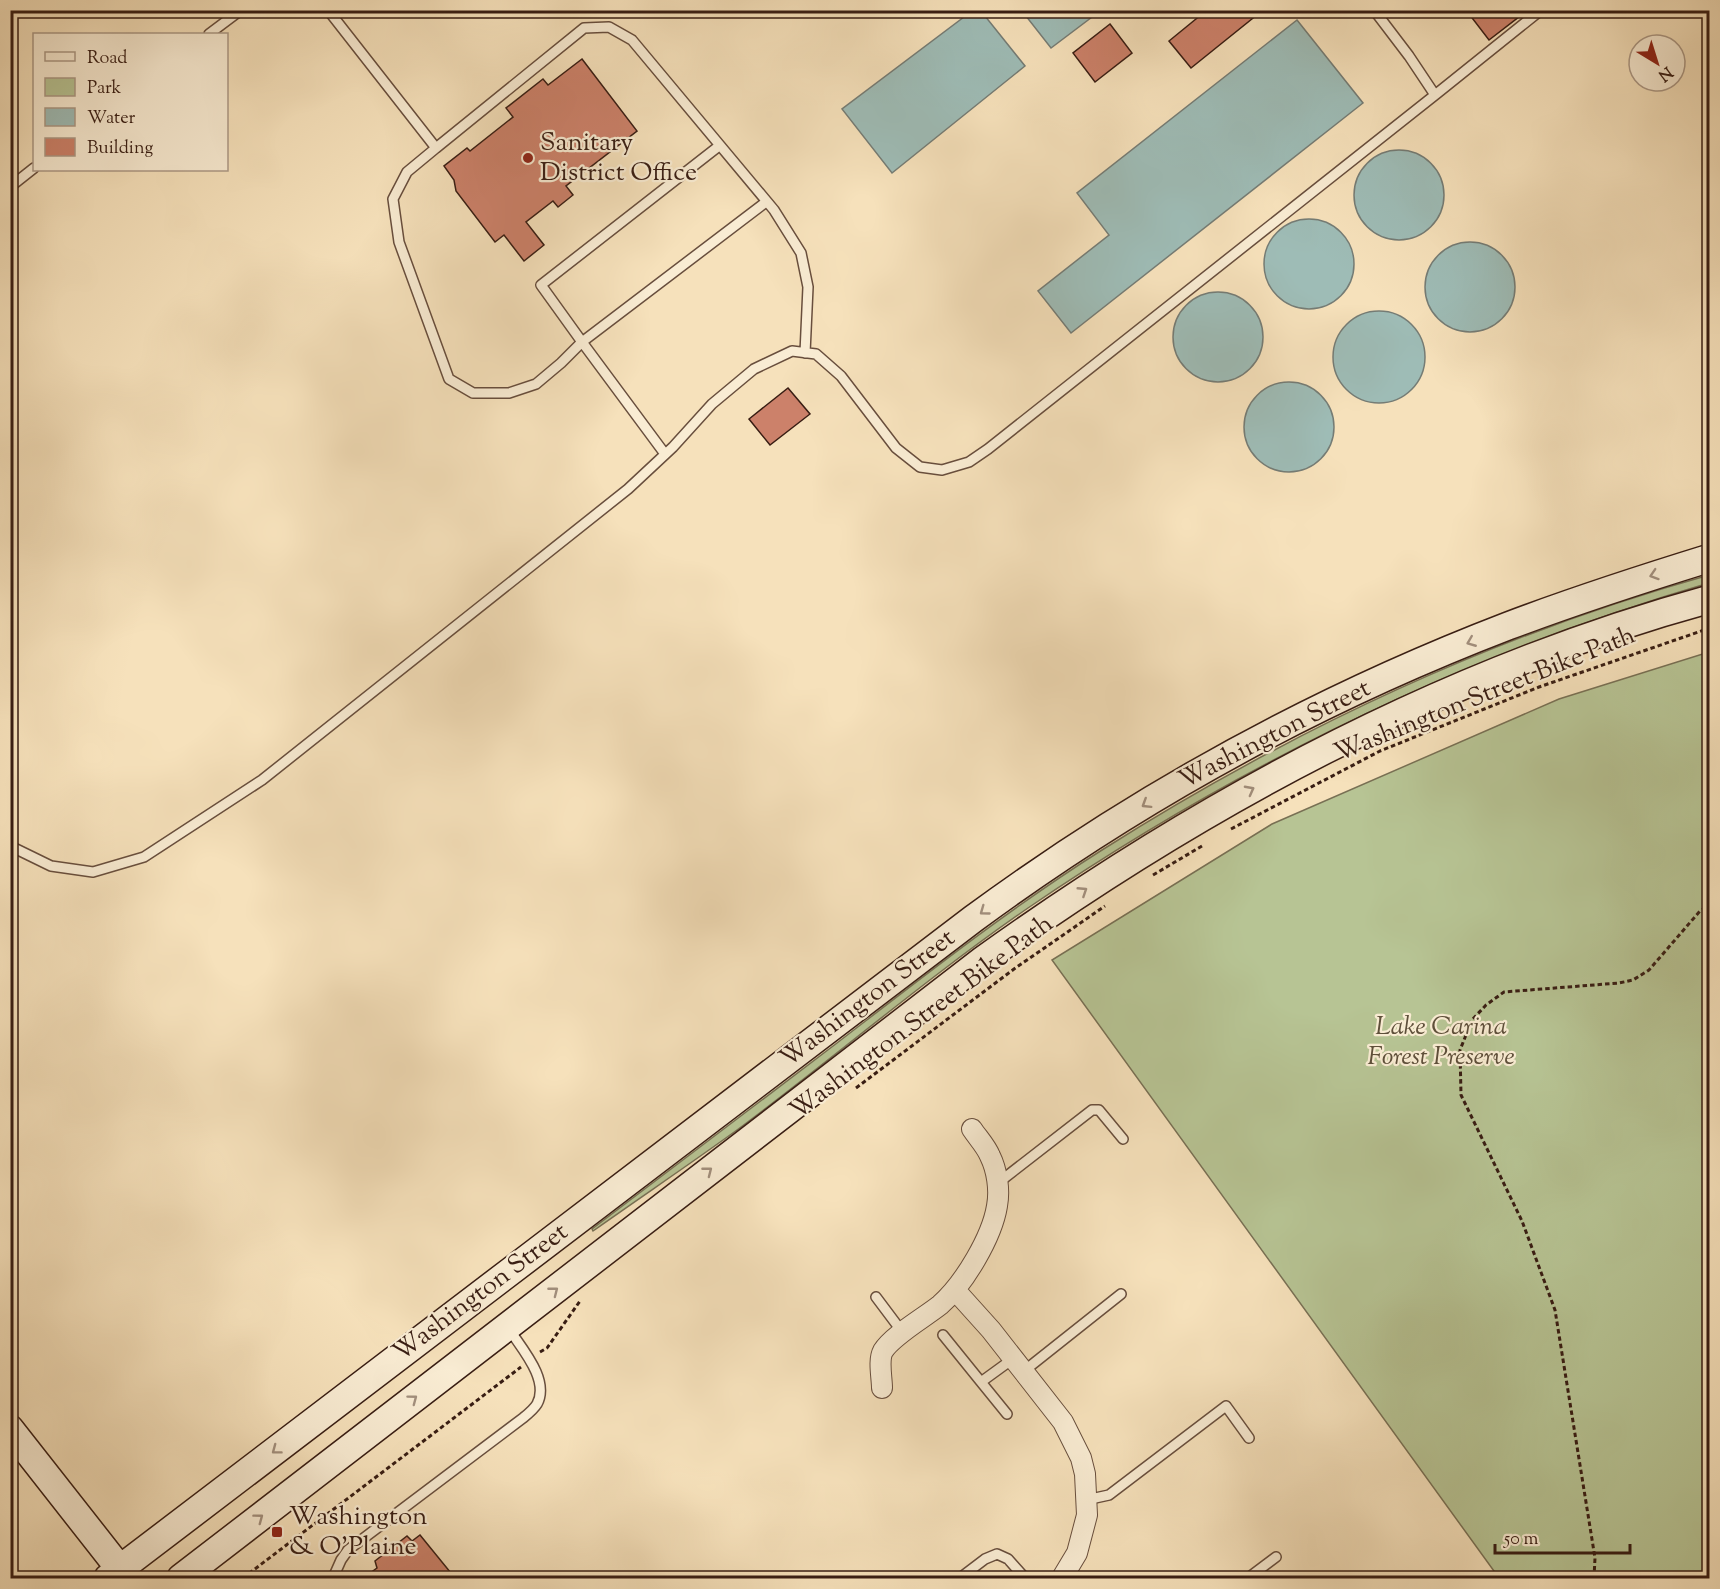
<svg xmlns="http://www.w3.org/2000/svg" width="1720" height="1589" font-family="'Sorts Mill Goudy',serif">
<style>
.green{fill:#b7c494;stroke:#787054;stroke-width:1.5}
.water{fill:#9ebcb6;stroke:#757c75;stroke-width:1.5}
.building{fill:#cc816a;stroke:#381d13;stroke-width:1.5}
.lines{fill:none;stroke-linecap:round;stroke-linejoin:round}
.service-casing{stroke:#684e3d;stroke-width:12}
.minor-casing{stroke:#684e3d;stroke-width:22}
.secondary-casing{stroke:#381d13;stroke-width:30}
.path{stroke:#381d13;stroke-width:3;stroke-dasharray:4.5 3;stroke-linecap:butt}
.service{stroke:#f9ecd3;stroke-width:9}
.minor{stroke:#f9ecd3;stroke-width:20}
.secondary{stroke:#f9ecd3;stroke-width:27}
.oneway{stroke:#a28f7d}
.poi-dot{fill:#8f2418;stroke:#f9ecd3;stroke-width:2}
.labels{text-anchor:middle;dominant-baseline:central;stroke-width:4.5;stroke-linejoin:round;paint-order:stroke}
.poi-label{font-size:26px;fill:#381d13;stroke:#f9ecd3;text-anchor:start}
.street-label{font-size:26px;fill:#381d13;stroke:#f9ecd3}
.park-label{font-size:26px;font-style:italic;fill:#5e4f3a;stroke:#f9ecd3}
</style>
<rect width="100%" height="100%" fill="#f6e1bb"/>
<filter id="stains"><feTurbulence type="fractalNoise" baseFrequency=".00333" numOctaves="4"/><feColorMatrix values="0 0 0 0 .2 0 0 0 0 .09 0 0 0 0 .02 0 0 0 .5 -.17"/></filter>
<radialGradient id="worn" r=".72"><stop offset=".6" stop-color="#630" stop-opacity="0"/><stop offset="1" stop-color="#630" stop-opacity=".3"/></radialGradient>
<!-- green -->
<path class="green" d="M1709,575V583C1464,655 1239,764 1028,908C928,977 835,1057 737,1130C690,1164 641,1197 593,1231L592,1229C674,1167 756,1105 837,1043C924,976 1010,908 1102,850C1290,731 1495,635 1709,575Z
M1709,652V1578H1499L1052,960L1272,824L1559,699Z"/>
<!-- water -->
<path class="water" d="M972,11H981L1025,66L892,173L842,109Z
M1022,11H1100L1051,48Z
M1297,20L1363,103L1071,333L1038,291L1109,235L1077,193Z
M1354 195a45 45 0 1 1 90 0a45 45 0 1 1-90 0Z
M1264 264a45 45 0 1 1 90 0a45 45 0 1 1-90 0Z
M1425 287a45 45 0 1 1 90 0a45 45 0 1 1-90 0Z
M1173 337a45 45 0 1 1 90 0a45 45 0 1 1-90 0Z
M1333 357a46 46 0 1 1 92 0a46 46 0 1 1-92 0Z
M1244 427a45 45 0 1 1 90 0a45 45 0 1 1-90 0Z"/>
<!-- building -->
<path class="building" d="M1207,10H1263L1191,68L1169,41Z
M1466,10H1528L1489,40Z
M1110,24L1132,53L1095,82L1073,53Z
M582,59L637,131L566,186L573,195L558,207L553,201L526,222L544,245L524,261L504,235L495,242L456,191L454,180L444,166L467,148L470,151L513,117L506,108L543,79L548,85Z
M788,388L810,414L770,445L749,419Z
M420,1535L455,1578H363L377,1568L375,1561L407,1536L412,1541Z"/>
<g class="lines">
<!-- service casing -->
<g class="service-casing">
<path id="service" d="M328,10L436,148L407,172L393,199L399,242L449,379L473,393H509L536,384L561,363L582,342L665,454
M209,34L241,10
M1435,95L1541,10
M719,146L541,285L582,342L766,202
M436,148L584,28L609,27L632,40L774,210L801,253L808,287L805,353
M10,187L34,168
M10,846L51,866L93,872L144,857L262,780L628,489L673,447L712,404L754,369L792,351L816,354L841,376L896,448L920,467L942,470L969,462L988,449L1435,95L1409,56L1374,10
M998,1183L1092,1110H1099L1123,1139
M876,1297L903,1333
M943,1335L981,1382
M1024,1371L1121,1294
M1007,1414L981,1382L1014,1358
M1086,1500L1109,1495L1226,1406L1249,1438
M333,1578L341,1560L348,1550L523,1418C528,1414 534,1409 537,1404C550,1380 522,1349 509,1329
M960,1578L985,1559L997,1554L1008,1559L1025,1578
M1248,1578L1276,1557"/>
</g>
<!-- minor casing -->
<g class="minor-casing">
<path id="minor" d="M955,1290L991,1330L1063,1422L1081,1458L1085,1474L1087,1515L1077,1553L1062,1578
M882,1388C882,1378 878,1360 883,1351C892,1336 925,1317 940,1305C964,1284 992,1237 997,1206C1000,1190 997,1170 990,1156C986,1146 978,1138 972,1129"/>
</g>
<!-- secondary casing -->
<g class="secondary-casing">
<path id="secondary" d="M10,1429L127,1578
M108,1578L973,919C1136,799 1318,699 1508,626C1574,601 1642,579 1710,558
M181,1578L983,960C1203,802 1447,671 1710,599"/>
</g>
<!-- path -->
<path class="path" d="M1231,829L1380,751L1539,687L1710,628
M1153,875L1202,846
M856,1088L1014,969L1105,906
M540,1352L547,1348L580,1301
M243,1578L521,1367
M1594,1578L1595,1558L1555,1310L1522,1221L1461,1095L1460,1050L1472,1020L1486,1005L1504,992L1619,983L1633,980L1649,970L1700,911L1710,905"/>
<!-- service -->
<use href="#service" class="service"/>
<!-- minor -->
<use href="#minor" class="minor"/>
<!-- secondary -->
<use href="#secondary" class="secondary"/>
</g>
<!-- one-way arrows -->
<defs><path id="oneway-chevron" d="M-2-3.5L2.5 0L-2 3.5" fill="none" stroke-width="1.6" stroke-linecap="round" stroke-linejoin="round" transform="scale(1.5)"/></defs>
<g class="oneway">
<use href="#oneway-chevron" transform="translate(1654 575) rotate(162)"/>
<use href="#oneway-chevron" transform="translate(1471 642) rotate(158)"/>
<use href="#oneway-chevron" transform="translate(1250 790) rotate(-28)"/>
<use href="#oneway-chevron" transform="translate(1146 804) rotate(148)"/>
<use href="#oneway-chevron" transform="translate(1083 891) rotate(-33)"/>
<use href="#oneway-chevron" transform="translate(984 911) rotate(144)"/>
<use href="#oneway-chevron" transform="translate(708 1171) rotate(-38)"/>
<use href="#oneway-chevron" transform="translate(554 1291) rotate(-38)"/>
<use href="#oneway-chevron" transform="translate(413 1399) rotate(-37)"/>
<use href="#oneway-chevron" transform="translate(276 1450) rotate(143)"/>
<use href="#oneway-chevron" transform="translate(259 1518) rotate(-37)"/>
</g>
<!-- markers -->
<g class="poi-dot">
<circle cx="528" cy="158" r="6"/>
<rect x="271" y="1526" width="12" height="12" rx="3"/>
</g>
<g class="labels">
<!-- poi labels -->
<g class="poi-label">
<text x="540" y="143">Sanitary<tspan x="540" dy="30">District Office</tspan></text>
<text x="289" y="1517">Washington<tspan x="289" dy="30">&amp; O'Plaine</tspan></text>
</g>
<!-- street labels -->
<g class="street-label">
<text transform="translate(1485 695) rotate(-22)">Washington Street Bike Path</text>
<text transform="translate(1275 735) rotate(-27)">Washington Street</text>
<text transform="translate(868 999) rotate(-37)">Washington Street</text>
<text transform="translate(922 1018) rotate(-37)">Washington Street Bike Path</text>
<text transform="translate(481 1293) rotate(-37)">Washington Street</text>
</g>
<!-- park labels -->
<g class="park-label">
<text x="1441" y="1027">Lake Carina<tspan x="1441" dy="30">Forest Preserve</tspan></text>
</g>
</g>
<!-- margin -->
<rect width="1720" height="1589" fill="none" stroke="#f6e1bb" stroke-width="36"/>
<rect x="12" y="12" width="1696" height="1565" fill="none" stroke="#381d13" stroke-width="3"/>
<rect x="18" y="18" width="1684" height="1553" fill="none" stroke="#381d13" stroke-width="1.5"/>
<!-- legend -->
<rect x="33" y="33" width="195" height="138" fill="#f9ecd3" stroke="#ac9986" stroke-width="1.5"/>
<rect x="45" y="52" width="30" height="9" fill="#f9ecd3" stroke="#ac9986" stroke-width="1.5"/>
<text x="87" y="63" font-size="18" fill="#381d13">Road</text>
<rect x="45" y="78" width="30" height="18" fill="#b7c494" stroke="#ac9986" stroke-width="1.5"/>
<text x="87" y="93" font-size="18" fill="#381d13">Park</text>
<rect x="45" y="108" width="30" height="18" fill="#9ebcb6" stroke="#ac9986" stroke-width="1.5"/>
<text x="87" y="123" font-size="18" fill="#381d13">Water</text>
<rect x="45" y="138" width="30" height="18" fill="#cc816a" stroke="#ac9986" stroke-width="1.5"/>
<text x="87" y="153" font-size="18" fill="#381d13">Building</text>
<!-- north arrow -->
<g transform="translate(1657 63) rotate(142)"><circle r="28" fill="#f9ecd3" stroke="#ac9986" stroke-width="1.5"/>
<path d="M0-4.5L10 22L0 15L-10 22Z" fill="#8f2418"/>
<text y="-9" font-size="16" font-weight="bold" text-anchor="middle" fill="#381d13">N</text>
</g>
<!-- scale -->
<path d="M1495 1544v9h135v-9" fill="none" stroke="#381d13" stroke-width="3"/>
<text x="1504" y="1544" font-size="18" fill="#381d13" stroke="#f9ecd3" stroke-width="4.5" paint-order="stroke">50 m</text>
<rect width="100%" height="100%" filter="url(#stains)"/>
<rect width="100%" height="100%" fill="url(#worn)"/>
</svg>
